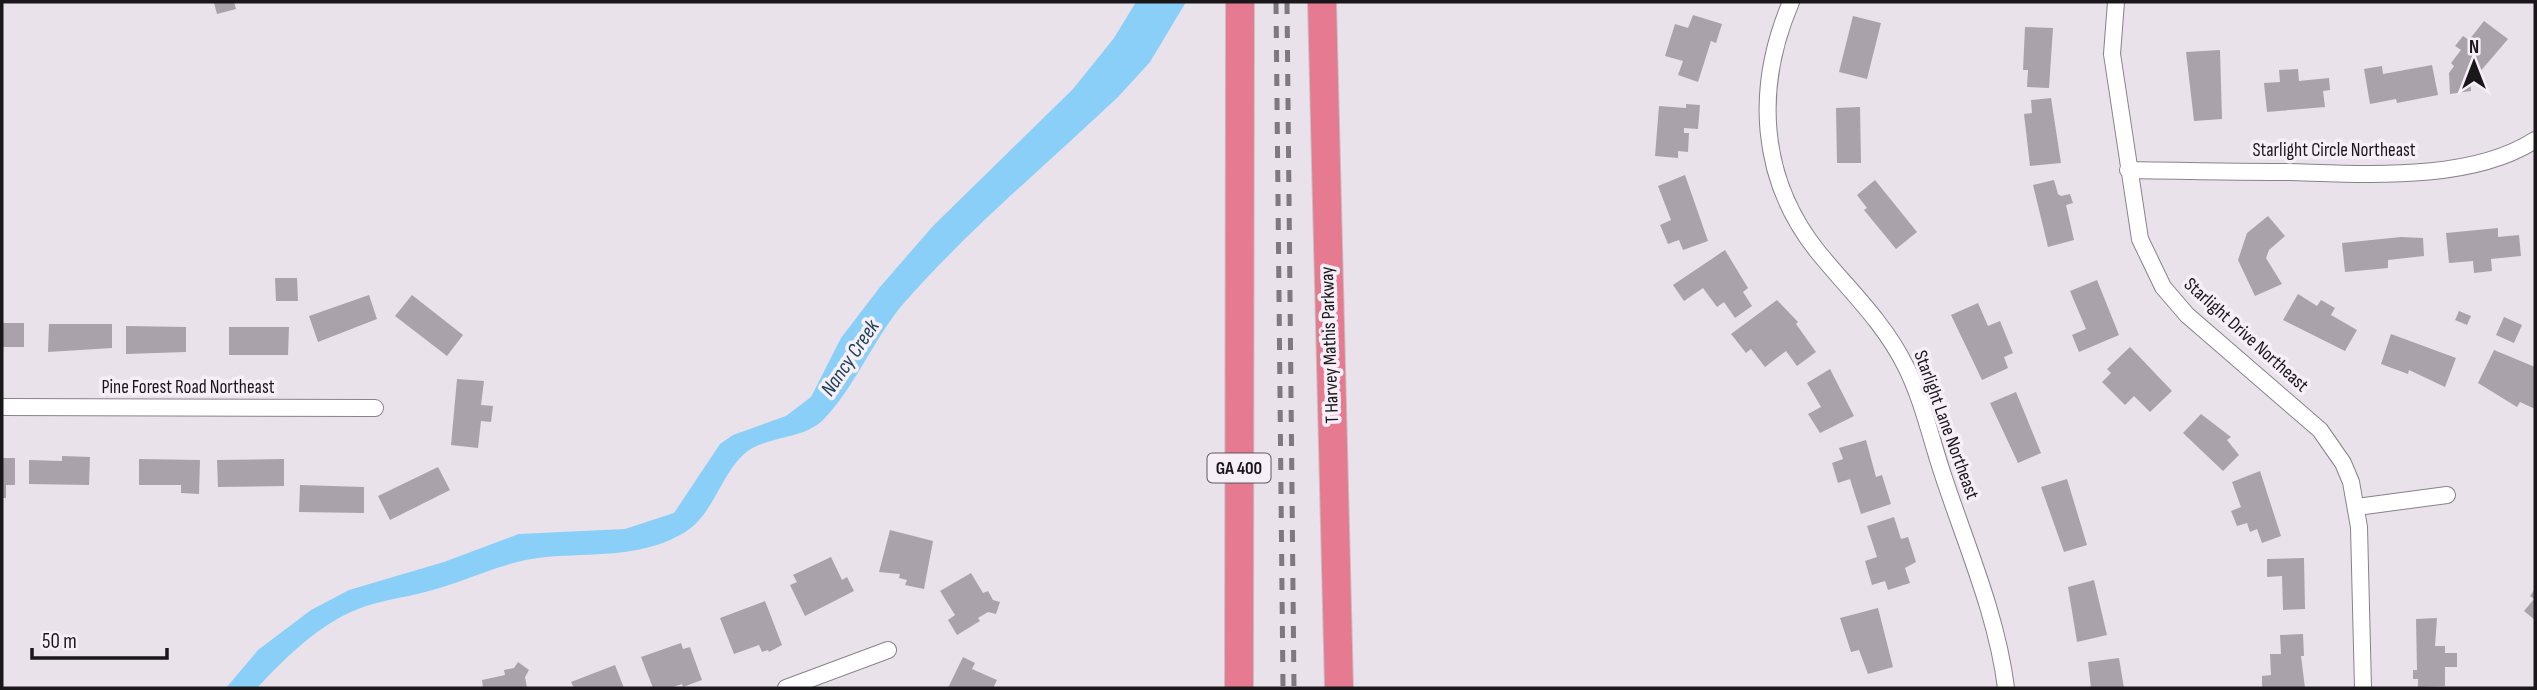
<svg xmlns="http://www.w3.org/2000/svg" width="2537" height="690" font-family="'Sofia Sans Condensed',sans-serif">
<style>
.water{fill:#8acff7}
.building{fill:#a9a2ab}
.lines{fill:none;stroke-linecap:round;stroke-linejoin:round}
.minor-casing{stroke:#88828a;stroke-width:18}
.motorway-casing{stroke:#c3c3c3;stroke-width:30}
.minor{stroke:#fff;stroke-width:16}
.motorway{stroke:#e67a90;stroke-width:28}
.rail{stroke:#7e797f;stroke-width:5;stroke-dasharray:12 12;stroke-linecap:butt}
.labels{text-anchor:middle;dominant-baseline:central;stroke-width:7;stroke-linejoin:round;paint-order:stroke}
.shield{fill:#f6eff8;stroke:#5c585d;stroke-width:2}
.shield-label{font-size:18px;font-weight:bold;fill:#1a171a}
.street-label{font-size:19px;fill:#1a171a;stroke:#f6eff8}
.water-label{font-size:21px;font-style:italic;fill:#1b4357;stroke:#f6eff8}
</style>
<rect width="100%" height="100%" fill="#e9e2eb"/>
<!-- water -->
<path class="water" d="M1136,2H1186L1150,62L1118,97C1047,164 968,230 904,303C873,339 856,386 823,420C801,441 764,435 743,455C718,479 713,518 680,535C638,558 591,553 546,557C511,560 479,575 446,586C420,595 392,598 366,606C323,620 287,656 257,688H226L258,650L311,610L349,590L444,562L519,534L625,529L674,513L720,444L733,435L786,416L811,397L841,338L880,287L933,226L1073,89L1114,38Z"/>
<!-- building -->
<path class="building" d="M234,2L236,9L217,14L214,3Z
M1693,15L1722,24L1716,43L1711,41L1698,82L1678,75L1683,61L1665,56L1675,24L1688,28Z
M1853,16L1881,23L1867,79L1839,72Z
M2484,21L2508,39L2473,80L2470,79L2471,91L2450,94L2449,73L2454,66L2451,63L2461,50L2455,46L2463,36L2469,40Z
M2025,27L2053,28L2049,88L2027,87L2028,70H2023Z
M2220,50L2222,119L2194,121L2186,52Z
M2432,65L2438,95L2397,103L2396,99L2370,104L2364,69L2382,66L2383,74Z
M2298,69L2299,81L2329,78L2330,90L2323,91L2325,107L2267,112L2264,83L2280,82L2279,70Z
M2051,98L2061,163L2030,166L2024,114L2032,113L2031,100Z
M1686,104L1700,105L1698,129L1684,128V133H1689L1688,152L1678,151V158L1655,156L1659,106L1686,108Z
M1860,107L1861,163H1837L1836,108Z
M1685,175L1708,241L1683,250L1679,240L1668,244L1660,225L1671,220L1658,186Z
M1875,180L1917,232L1896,249L1864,210L1867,208L1857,195Z
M2054,180L2058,194L2061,196L2070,194L2073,203L2066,205L2074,240L2048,247L2033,185Z
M2268,216L2285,236L2269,250L2266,258L2282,284L2255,296L2238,260L2247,233Z
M2498,228V237L2519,235L2521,256L2491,259L2492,271L2474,273L2473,261L2449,263L2446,233Z
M2401,237L2423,238L2424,256L2388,260V268L2345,272L2342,243Z
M1725,250L1748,288L1743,292L1752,306L1735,318L1724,302L1717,307L1703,288L1684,301L1673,285Z
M275,278H297L298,301H276Z
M2097,280L2119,335L2079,352L2072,335L2086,329L2070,291Z
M2298,294L2317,306L2321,300L2335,308L2331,315L2357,330L2345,351L2283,320Z
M369,295L377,319L318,342L309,316Z
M412,295L463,335L447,356L395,316Z
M1777,300L1798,322L1796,324L1816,352L1797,366L1786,351L1765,367L1751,349L1746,353L1731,334Z
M1978,303L1988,326L2000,321L2013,353L2004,357L2008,368L1982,380L1951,315Z
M2459,311L2471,316L2467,325L2455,320Z
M2504,317L2522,325L2514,343L2496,335Z
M2,323H24V347H2Z
M49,324H112V348L48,352Z
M126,326L186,327V352L126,354Z
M229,327H289L288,355H229Z
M2391,334L2456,358L2445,387L2409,370L2408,374L2381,364Z
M2130,347L2172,391L2150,412L2134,396L2125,405L2102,382L2111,373L2107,369Z
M2494,350L2535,367V409L2520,402L2517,407L2478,383Z
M1830,369L1854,416L1820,433L1808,414L1821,407L1807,383Z
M457,379L484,381L481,405L493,406L491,422L481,421L478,448L451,445Z
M2016,392L2041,453L2018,463L1990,403Z
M2201,414L2231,437L2227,440L2239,455L2223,471L2183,433Z
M1866,440L1876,477L1882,475L1891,504L1861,514L1850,479L1838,483L1832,463L1843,459L1839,448Z
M62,456L90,457L89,485L29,484V460L62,461Z
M2,458H15V485H6V498H2Z
M139,459L200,460L199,494L181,493V485H139Z
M284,459V486L218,487L217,460Z
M438,467L450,490L390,520L378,496Z
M2260,471L2281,536L2262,543L2257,529L2250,532L2247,523L2237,526L2231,511L2241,507L2232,482Z
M2067,479L2087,545L2064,552L2041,487Z
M300,485L364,487V513L299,512Z
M1894,517L1901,539L1908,537L1916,562L1905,568L1910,583L1888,590L1885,581L1872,585L1865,561L1877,557L1867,526Z
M890,530L933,541L924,589L905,585L907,580L899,578L900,574L879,572Z
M831,557L842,580L847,577L854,591L805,616L790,585L797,582L793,575Z
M2304,558L2305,609L2283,610L2282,576L2267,577V559Z
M971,573L983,593L988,591L993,600L1000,602L996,614L988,612L978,618L980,621L957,635L948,620L955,615L940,591Z
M2094,580L2107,635L2077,642L2068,587Z
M2535,589V620L2524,611L2534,599L2530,596Z
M765,601L782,645L769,652L768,650L762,652L759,645L734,654L720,618Z
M1878,608L1893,667L1868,674L1859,650L1851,652L1840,618Z
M2437,618L2435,646H2445V653H2457V667H2445V686L2418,687V679H2413V670H2417L2416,619Z
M2303,634L2304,656H2301L2305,688H2262V676L2271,675L2270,654H2281L2280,635Z
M681,643L683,649L690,647L702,680L683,687L682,684L670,688H653L641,657Z
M963,657L975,663L972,669L997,680L993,688H948Z
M2119,658L2124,688H2091L2088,662Z
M518,662L529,670L525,677L527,688H483L482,680L505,675L504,670L514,668Z
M615,665L624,688H574L571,682Z"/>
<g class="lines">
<!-- minor casing -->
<g class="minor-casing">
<path id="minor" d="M1791,2C1755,86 1758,177 1818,252C1848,289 1883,321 1905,365C1922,398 1931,439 1943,475C1966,545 1997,615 2006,688
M2116,2L2112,54L2140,239L2163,287L2187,315L2320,430L2343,463L2351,482L2359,527L2363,688
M2128,170C2182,171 2236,172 2289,172C2365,174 2470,182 2535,140
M2,407L375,408
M2357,507L2447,495
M786,688L888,650"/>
</g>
<!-- motorway casing -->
<g class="motorway-casing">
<path id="motorway" d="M1322,2L1339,688
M1239,688L1240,2"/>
</g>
<!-- minor -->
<use href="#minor" class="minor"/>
<!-- motorway -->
<use href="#motorway" class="motorway"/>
<!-- rail -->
<path class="rail" d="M1276,2L1283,688
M1287,2L1294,688"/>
</g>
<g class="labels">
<!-- shield labels -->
<rect class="shield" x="1207.5" y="453.5" width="63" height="29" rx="5"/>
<g class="shield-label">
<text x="1239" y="468">GA 400</text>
</g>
<!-- street labels -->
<g class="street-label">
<text x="2334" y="150">Starlight Circle Northeast</text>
<text transform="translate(2246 335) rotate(42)">Starlight Drive Northeast</text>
<text transform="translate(1330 345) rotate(-92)">T Harvey Mathis Parkway</text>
<text x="188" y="387">Pine Forest Road Northeast</text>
<text transform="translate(1946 425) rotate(70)">Starlight Lane Northeast</text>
</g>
<!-- water labels -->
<g class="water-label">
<text transform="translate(850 358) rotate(-56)">Nancy Creek</text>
</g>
</g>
<!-- border -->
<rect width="2537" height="690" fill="none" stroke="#1a171a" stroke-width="7"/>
<!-- north arrow -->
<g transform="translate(2474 63)" stroke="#f6eff8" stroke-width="5" paint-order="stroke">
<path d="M0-5L12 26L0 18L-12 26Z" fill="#1a171a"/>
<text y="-10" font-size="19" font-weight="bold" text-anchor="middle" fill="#1a171a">N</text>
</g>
<!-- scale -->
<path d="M32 648v10h135v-10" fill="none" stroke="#1a171a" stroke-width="3.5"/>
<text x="42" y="648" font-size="21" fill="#1a171a" stroke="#f6eff8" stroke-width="5" paint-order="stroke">50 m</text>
</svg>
